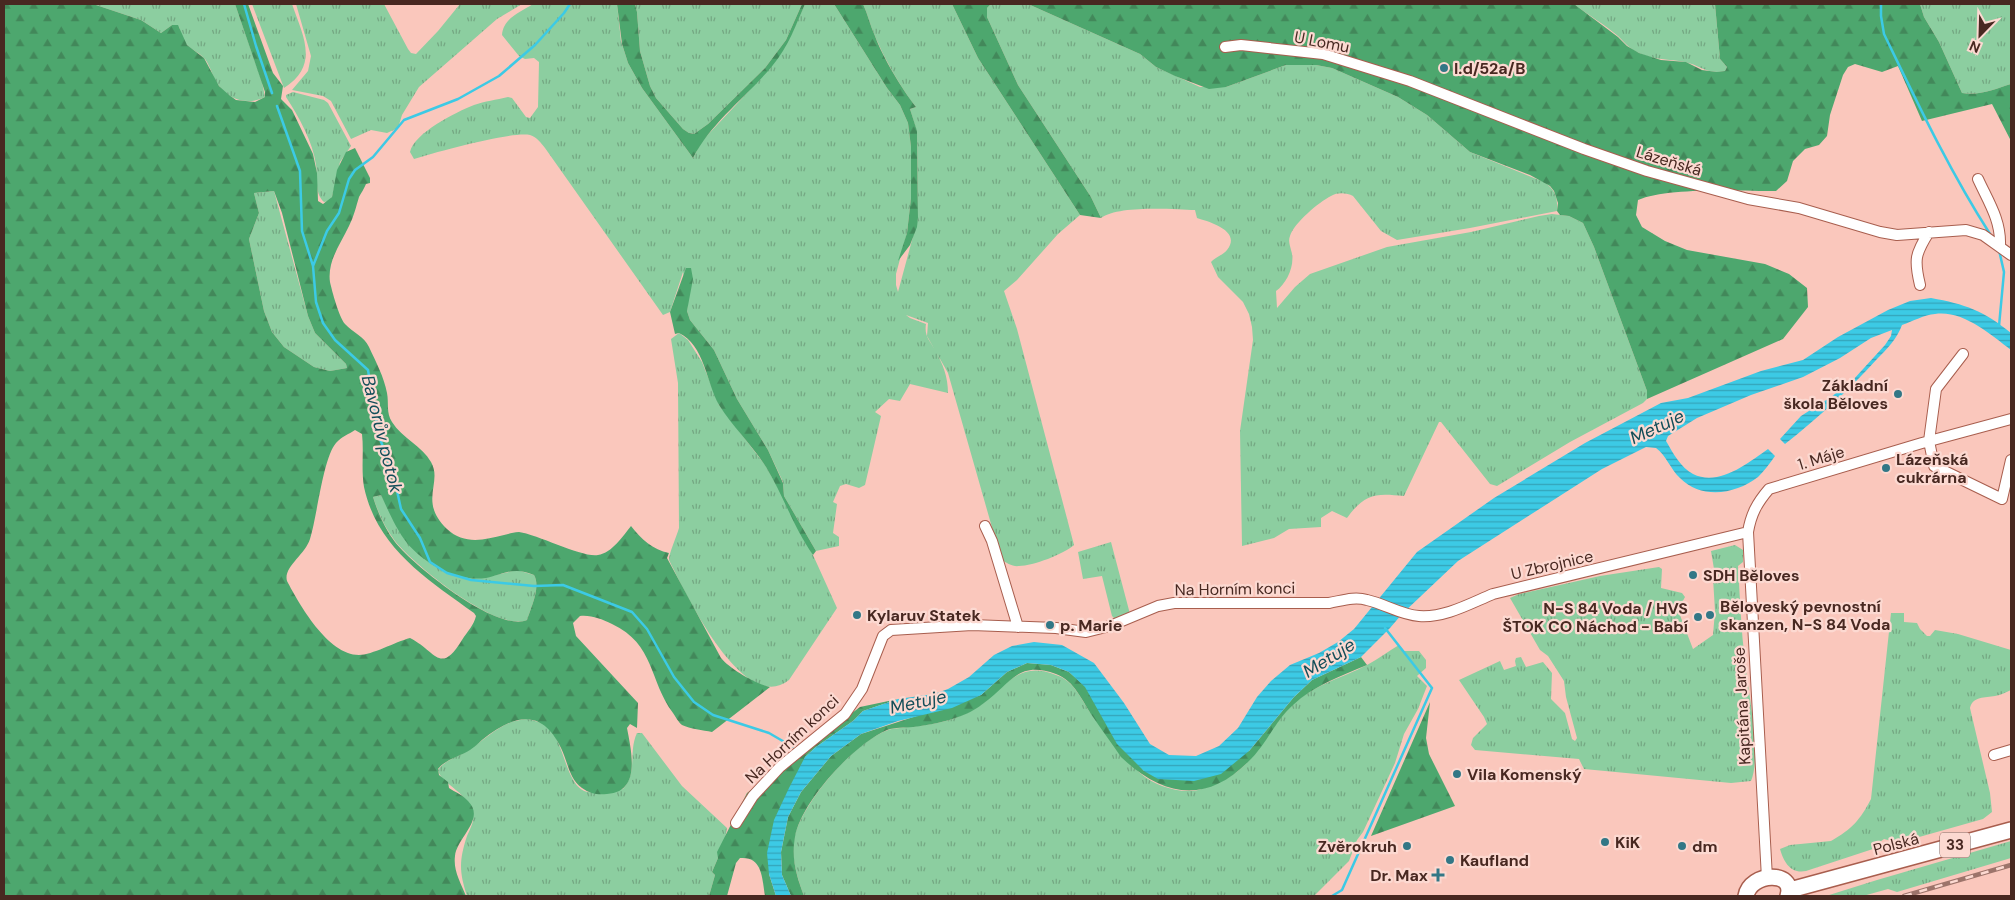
<svg xmlns="http://www.w3.org/2000/svg" width="2015" height="900" font-family="'DM Sans',sans-serif">
<style>
.grass{fill:url(#grass-tufts)}
.forest{fill:url(#forest-firs);fill-rule:evenodd}
.water{fill:url(#water-rules)}
.lines{fill:none;stroke-linecap:round;stroke-linejoin:round}
.stream{stroke:#3ccae5;stroke-width:2.5}
.minor-casing{stroke:#a85e4e;stroke-width:12}
.primary-casing{stroke:#a85e4e;stroke-width:18}
.minor{stroke:#fff;stroke-width:10}
.primary{stroke:#fff;stroke-width:15}
.rail-casing{stroke:#9d746b;stroke-width:4.5}
.rail{stroke:#fcd9d1;stroke-width:2.5;stroke-dasharray:8;stroke-linecap:butt}
.poi-dot{fill:#327786;stroke:#fcd9d1;stroke-width:2}
.labels{text-anchor:middle;dominant-baseline:central;stroke-width:4.5;stroke-linejoin:round;paint-order:stroke}
.shield{fill:#fcd9d1;stroke:#7e5d56;stroke-width:1}
.shield-label{font-size:15px;font-weight:bold;fill:#482821}
.street-label{font-size:16px;fill:#482821;stroke:#fcd9d1}
.poi-label{font-size:16px;font-weight:bold;fill:#482821;stroke:#fcd9d1;text-anchor:start}
.water-label{font-size:18px;font-style:italic;fill:#134e59;stroke:#fcd9d1}
</style>
<defs>
<pattern id="grass-tufts" width="24" height="20" patternUnits="userSpaceOnUse" patternTransform="scale(1.25)"><rect width="24" height="20" fill="#8ccea0"/><path d="M3 7l-1-3M5 7V3M7 7l1-3M15 17l-1-3M17 17v-4M19 17l1-3" fill="none" stroke="#74a782"/></pattern>
<pattern id="forest-firs" width="22" height="20" patternUnits="userSpaceOnUse" patternTransform="scale(1.25)"><rect width="22" height="20" fill="#4da76e"/><path d="M5 1l3.5 6h-7zM16 11l3.5 6h-7z" fill="#42885a"/></pattern>
<pattern id="water-rules" width="6" height="5" patternUnits="userSpaceOnUse" patternTransform="scale(1.25)"><rect width="6" height="5" fill="#3ccae5"/><path d="M0 2.5h6" fill="none" stroke="#34a4b9"/></pattern>
</defs>
<rect width="100%" height="100%" fill="#fac7bc"/>
<!-- grass -->
<path class="grass" d="M93,4H235L262,82L265,97C249,105 231,101 220,87C213,79 211,67 205,59C200,53 192,50 187,45C182,40 181,33 179,27L172,25L161,33L141,20Z
M252,4H292C303,36 320,65 284,88Z
M296,4H384L408,49L411,53L416,54L438,31L460,4H522L497,19L419,87L402,115L398,128L387,133L371,130L351,139L331,101L323,96L292,90L308,71L311,56Z
M533,4H617L621,41L628,63L642,88L693,158L702,141L748,92L792,33L805,4H834L887,88L900,105L908,123L911,147V198L907,233L896,274V285L898,292L918,218L917,132L910,109L916,107C902,90 883,56 875,36C870,25 868,15 863,4H952L978,58L1080,215L1058,234L1017,280L1004,291L1017,329L1074,545C1064,554 1033,566 1019,566C1013,567 1006,563 1001,559L948,373L927,336L928,323L906,315L910,318L926,324C924,336 930,341 935,350C943,364 948,377 948,393L910,384L900,401L889,399L875,412L881,416L865,485L859,488L846,484L840,486L833,502L837,504L833,533L839,537V546L816,551L784,496L783,482L768,450L737,399L714,350L690,320L687,311L688,300L683,272L670,312L663,315L545,148C541,143 537,137 530,135C512,131 436,152 414,159L410,152C414,133 456,112 474,105C485,101 496,100 508,97L512,98L526,117L530,118L538,107L539,62L534,58L525,59L519,56L502,35C503,18 521,12 533,4Z
M635,4H802L786,40L765,68L708,124L694,134L689,133L683,129L656,98L650,86L640,51L637,12Z
M991,4H1028L1140,54L1156,67L1200,87H1226L1286,65H1316L1332,68L1398,97L1427,115L1470,152L1544,182C1555,189 1558,198 1557,211L1470,228L1397,240L1381,231L1353,196C1347,193 1338,192 1331,196C1319,202 1294,223 1290,236C1288,241 1290,245 1291,250C1296,264 1287,283 1276,291L1277,308L1295,287L1310,274L1387,247L1471,232L1539,216L1552,214L1569,216L1583,223L1594,247L1647,391V399L1643,403L1570,442L1497,486L1490,484L1441,422H1439L1404,496C1376,493 1365,493 1347,518L1332,511L1321,518V527L1289,529L1274,538L1242,546L1240,431L1253,340L1252,327L1249,314L1243,302L1218,277L1211,262C1214,258 1223,255 1227,250C1242,231 1210,222 1197,218L1195,210C1173,209 1118,205 1101,218L1091,197L1018,85L987,17V8Z
M1574,4H1715L1720,59L1727,67L1725,71C1708,75 1699,65 1685,62C1669,59 1654,60 1639,53C1630,49 1625,43 1618,36C1604,24 1588,15 1574,4Z
M1920,4H2011V84C1995,89 1979,96 1962,93L1939,42L1924,17Z
M293,92L324,100L328,103L351,146L340,162L332,197L329,201L324,202C314,193 318,177 316,165C313,142 299,117 286,97V95Z
M274,191L308,316L315,333L346,364L347,368L330,371L314,367L284,347L272,332L264,311L249,239L259,213L254,193Z
M679,333L688,340L702,362L719,405L765,465L781,493L813,555L837,608L789,680C743,717 684,590 669,560C669,553 676,538 679,528L678,383L671,339Z
M381,495L407,542L419,553L487,577L517,570L534,575C541,587 531,607 527,620C497,633 413,564 395,541C385,528 378,512 373,497Z
M1111,542L1130,614L1115,619L1112,616L1102,576L1083,579L1078,552Z
M1735,545L1743,550V562L1738,566C1740,598 1741,630 1745,662C1748,692 1762,755 1751,781L1731,783L1584,769L1579,759L1475,750L1471,745L1473,738L1487,724L1484,717L1459,680L1500,661L1504,670L1516,666L1515,661L1516,658L1521,657L1526,667L1543,662L1552,673L1551,699L1565,713L1572,739L1575,741L1577,738L1566,697L1564,681L1548,656L1540,650L1510,598L1519,594L1600,576L1659,567L1662,569L1661,588L1682,593L1685,597L1678,610L1693,649L1713,635L1715,611L1713,578L1717,577V569H1714L1711,551Z
M1891,613H1904V622L1917,623L1920,629L1927,636H1930L1935,630L1958,634L2011,650V690C2006,692 2001,695 1995,696C1985,698 1973,696 1970,708L1990,793L1992,812L1983,819L1905,841L1896,842L1884,839L1880,842L1879,847L1806,871C1791,874 1784,863 1780,849L1790,845L1831,841C1852,829 1860,820 1871,799Z
M1399,645L1404,651H1419L1426,660V668L1417,676L1427,686L1418,709L1404,734L1395,763L1363,832L1357,840L1349,861L1314,896H804C797,877 790,856 795,835C804,801 854,742 888,730C894,728 902,728 909,727C926,725 946,723 962,715C970,712 980,706 987,700C1010,680 1023,662 1056,675C1075,681 1081,700 1092,715C1101,728 1113,741 1124,754C1129,760 1134,768 1140,773C1152,784 1174,792 1191,791C1197,791 1204,788 1211,786C1257,769 1262,734 1293,704C1314,685 1342,678 1367,665C1378,659 1389,651 1399,645Z
M528,719C534,721 541,722 546,725C565,739 565,788 588,792C598,794 613,790 623,789C638,772 628,752 637,733H642L682,786L727,828L725,839L718,855V858L712,872L715,875L709,896H467C459,872 459,860 467,836C469,831 474,822 473,818C472,793 440,784 438,770C446,759 459,757 470,749C490,736 503,720 528,719Z
M2011,841V858L1897,892L1888,889L1863,896H1826L1877,880Z"/>
<!-- forest -->
<path class="forest" d="M4,4H93L141,20L161,33L172,25H178L187,45L204,58L219,86L229,95L236,100L255,102L265,97V92L235,4H248L273,73L283,86L281,99L292,110L313,154L317,173L318,201L323,204L332,197L337,170L346,152L355,148L370,178V183L366,184C364,189 361,193 359,197C356,207 354,216 349,226C341,243 327,261 330,282C332,291 339,317 345,324C353,333 364,336 369,347C376,362 384,377 387,393C389,403 386,413 392,422C402,438 422,446 431,462C443,483 418,501 447,529C464,545 484,540 504,535C509,534 513,532 519,532C539,535 583,558 598,555C612,553 623,536 631,526C641,539 653,550 669,553L667,558L721,658C730,669 756,684 770,687L712,732C703,730 690,729 682,725C679,723 675,716 673,713C649,681 655,644 612,624C601,619 592,615 580,616L573,623L576,636L638,703L637,728L630,724L627,728C631,750 642,792 607,794C598,795 590,794 582,788C569,779 568,762 561,748C541,706 512,716 482,740C478,744 474,747 470,750C459,757 446,759 438,769L439,775L448,782L449,788C455,792 463,795 468,801C486,819 457,837 455,856C453,871 461,883 466,896H4ZM274,191L282,213L308,316L315,333L346,364L347,368L330,371L314,367L284,347L272,332L264,311L249,239L259,213L254,193ZM355,430L362,434C364,451 361,469 364,487C377,548 427,579 474,613L476,616C474,625 467,632 462,640C440,676 436,651 410,638C395,642 372,655 359,655C328,655 299,604 287,581C283,567 305,555 310,539C317,517 323,458 336,443C341,437 349,434 355,430ZM381,495C388,510 396,529 407,543C426,565 457,582 486,578C505,574 514,566 534,575C541,587 531,607 527,620C497,633 413,565 395,542C385,529 378,513 373,497Z
M617,4H635L637,12L640,51L650,86L656,98L683,129L689,133L694,134L708,124L765,68L786,40L802,4H805C796,25 788,47 773,65C747,97 712,121 693,158L642,88L628,63L622,44Z
M834,4H863C868,15 870,25 875,36C883,58 902,89 916,107L910,109L917,131L918,218L917,227L910,245L898,261L907,233L911,198V147L908,123L900,105L887,88Z
M952,4H991L987,8V17L1018,85L1091,197L1101,218L1080,215L978,58Z
M1028,4L1300,5L1301,4H1574L1618,37L1627,46L1639,53L1661,60L1686,62L1702,70L1717,72L1725,71L1727,67L1720,59L1715,4H1920L1924,17L1939,42L1962,93C1979,96 1995,89 2011,84V141L1992,104L1922,121L1898,66L1882,72L1855,64L1848,67L1843,75L1830,115L1827,136L1819,145L1805,149L1793,161L1787,181L1776,191C1741,191 1667,187 1638,200L1636,215L1642,227L1665,241L1687,250L1765,264L1789,274L1807,288L1808,307L1783,339L1647,399V391L1594,247L1583,223L1569,216L1560,215L1557,211L1558,203L1554,191L1550,186L1530,175L1470,152L1427,115L1398,97L1332,68L1316,65H1286L1226,87L1209,89L1175,76L1156,67L1140,54Z
M686,268H691L693,279L687,311L690,320L714,350L737,399L768,450L783,483L784,496L816,551L813,555C794,528 783,495 766,467C752,445 733,427 719,405C707,384 704,344 679,333L675,334L670,312Z
M1361,657L1367,665C1341,676 1313,686 1293,705C1275,721 1266,745 1248,762C1205,805 1162,796 1121,757C1112,744 1102,730 1093,717C1082,701 1075,681 1056,674C1017,660 1011,684 984,703C978,708 969,713 961,716C946,722 929,725 913,727C905,728 895,727 887,730C854,744 801,802 795,837C791,859 797,877 804,896H791L782,875L781,852L788,817L801,792L831,756L861,734L981,695L1007,672L1027,663L1051,665L1069,672L1086,687L1101,713L1144,771L1249,751L1294,697L1312,680Z
M898,699L863,711L853,721L816,747L805,757L769,874L776,896H765C762,879 763,856 740,858L736,863L727,896H709L715,875L712,872L718,858L717,852L747,793L860,707Z
M1430,702L1426,738L1429,754L1455,806L1371,836Z"/>
<!-- water -->
<path class="water" d="M1931,298C1965,304 1984,311 2011,333V350C1990,334 1963,310 1935,314C1924,315 1913,321 1902,325C1897,339 1887,349 1877,359C1849,390 1818,418 1785,444L1780,439L1801,416L1831,397L1853,380L1885,345L1891,336L1892,330L1871,338L1840,358L1803,377L1751,395L1697,418L1668,436L1666,441C1673,453 1681,468 1693,474C1719,487 1748,463 1768,449L1775,456C1770,463 1764,471 1758,477C1736,494 1702,500 1680,478C1671,470 1666,455 1656,448L1646,447L1602,469L1458,561L1402,614L1390,628L1361,657L1312,680L1294,697L1249,751L1221,774L1194,781L1158,779L1144,771L1117,744L1085,687L1069,672L1051,665L1027,663L1007,672L981,695L952,708L898,721L861,734L831,756L801,792L788,817L781,852L782,875L791,896H776L769,874L767,853L774,820L789,788L805,757L816,747L853,721L863,711L898,699L934,694L948,689L969,677L994,655L1012,646L1034,642L1062,645L1094,663L1124,703L1150,744L1169,755L1196,756L1219,746L1238,728L1257,697L1271,681L1290,665L1319,653L1338,642L1354,629L1417,552L1494,498L1585,443L1661,403L1688,398L1761,371L1803,360L1838,337L1888,310L1910,301Z"/>
<g class="lines">
<!-- stream -->
<path class="stream" d="M244,4L256,46L272,93
M570,4L564,13L535,45L499,76L458,99L404,120L373,157L355,170L349,179L339,213L327,231L313,266L316,302L323,323L335,340L368,370L379,436L394,477L401,509L420,538L430,562L447,573L471,580L534,586L563,585L632,612L647,629L674,677L694,702L713,715L769,733L793,747
M1881,4V16L1884,34C1917,102 1949,170 1990,234
M277,106L300,171L302,231L313,266
M1999,250L2004,272L1999,326
M1332,896L1342,890L1432,688L1385,628"/>
<!-- minor casing -->
<g class="minor-casing">
<path id="minor" d="M1225,47L1241,45L1323,54L1410,81L1584,149L1647,171L1748,199L1799,208L1880,232L1897,235L1966,230L1983,235L2011,255
M1978,179C1988,201 2001,220 2000,245
M1920,285C1914,260 1915,254 1929,232
M1963,354L1936,389L1929,441L1934,466L2002,499L2011,460
M985,526L992,541L1018,627
M1994,755L2011,750
M736,823L753,796L780,767L845,714L862,689L883,636L891,630L972,625L1056,628L1086,632L1110,626L1158,606L1174,603H1329C1341,601 1354,596 1367,600C1385,604 1401,615 1419,616C1445,618 1471,603 1493,594L1748,532
M1767,878L1748,532C1751,514 1757,503 1769,489L1922,443L2011,419"/>
</g>
<!-- primary casing -->
<g class="primary-casing">
<path id="primary" d="M1790,890L2011,830
M1746,896C1750,872 1796,870 1788,896"/>
</g>
<!-- minor -->
<use href="#minor" class="minor"/>
<!-- primary -->
<use href="#primary" class="primary"/>
<!-- rail casing -->
<g class="rail-casing">
<path id="rail" d="M1904,896L2011,865"/>
</g>
<!-- rail -->
<use href="#rail" class="rail"/>
</g>
<!-- markers -->
<g class="poi-dot">
<circle cx="1444" cy="68" r="5"/>
<circle cx="1898" cy="394" r="5"/>
<circle cx="1886" cy="468" r="5"/>
<circle cx="1693" cy="575" r="5"/>
<circle cx="857" cy="615" r="5"/>
<circle cx="1710" cy="615" r="5"/>
<circle cx="1698" cy="617" r="5"/>
<circle cx="1050" cy="625" r="5"/>
<circle cx="1457" cy="774" r="5"/>
<circle cx="1605" cy="842" r="5"/>
<circle cx="1407" cy="846" r="5"/>
<circle cx="1682" cy="846" r="5"/>
<circle cx="1450" cy="860" r="5"/>
<path d="M1435.5 867.5h5v5h5v5h-5v5h-5v-5h-5v-5h5z"/>
</g>
<g class="labels">
<!-- shield labels -->
<rect class="shield" x="1940" y="832.5" width="30" height="25" rx="4"/>
<g class="shield-label">
<text x="1955" y="845">33</text>
</g>
<!-- street labels -->
<g class="street-label">
<text transform="translate(1322 42) rotate(11)">U Lomu</text>
<text transform="translate(1669 161) rotate(17)">Lázeňská</text>
<text transform="translate(1821 458) rotate(-17)">1. Máje</text>
<text transform="translate(1552 565) rotate(-13)">U Zbrojnice</text>
<text transform="translate(1235 589) rotate(-1)">Na Horním konci</text>
<text transform="translate(1742 706) rotate(-93)">Kapitána Jaroše</text>
<text transform="translate(792 739) rotate(-43)">Na Horním konci</text>
<text transform="translate(1896 844) rotate(-15)">Polská</text>
</g>
<!-- poi labels -->
<g class="poi-label">
<text x="1454" y="68">I.d/52a/B</text>
<text x="1888" y="385" text-anchor="end">Základní<tspan x="1888" dy="18">škola Běloves</tspan></text>
<text x="1896" y="459">Lázeňská<tspan x="1896" dy="18">cukrárna</tspan></text>
<text x="1703" y="575">SDH Běloves</text>
<text x="1720" y="606">Běloveský pevnostní<tspan x="1720" dy="18">skanzen, N-S 84 Voda</tspan></text>
<text x="1688" y="608" text-anchor="end">N-S 84 Voda / HVS<tspan x="1688" dy="18">ŠTOK CO Náchod - Babí</tspan></text>
<text x="867" y="615">Kylaruv Statek</text>
<text x="1060" y="625">p. Marie</text>
<text x="1467" y="774">Vila Komenský</text>
<text x="1615" y="842">KiK</text>
<text x="1397" y="846" text-anchor="end">Zvěrokruh</text>
<text x="1692" y="846">dm</text>
<text x="1460" y="860">Kaufland</text>
<text x="1428" y="875" text-anchor="end">Dr. Max</text>
</g>
<!-- water labels -->
<g class="water-label">
<text transform="translate(1657 427) rotate(-25)">Metuje</text>
<text transform="translate(382 434) rotate(76)">Bavorův potok</text>
<text transform="translate(1329 658) rotate(-32)">Metuje</text>
<text transform="translate(918 702) rotate(-12)">Metuje</text>
</g>
</g>
<!-- border -->
<rect width="2015" height="900" fill="none" stroke="#482821" stroke-width="10"/>
<!-- north arrow -->
<g transform="translate(1980 35) rotate(203)" stroke="#fcd9d1" stroke-width="4" paint-order="stroke">
<path d="M0-4L9 19L0 12L-9 19Z" fill="#482821"/>
<text y="-8" font-size="14" font-weight="bold" text-anchor="middle" fill="#482821">N</text>
</g>
</svg>
